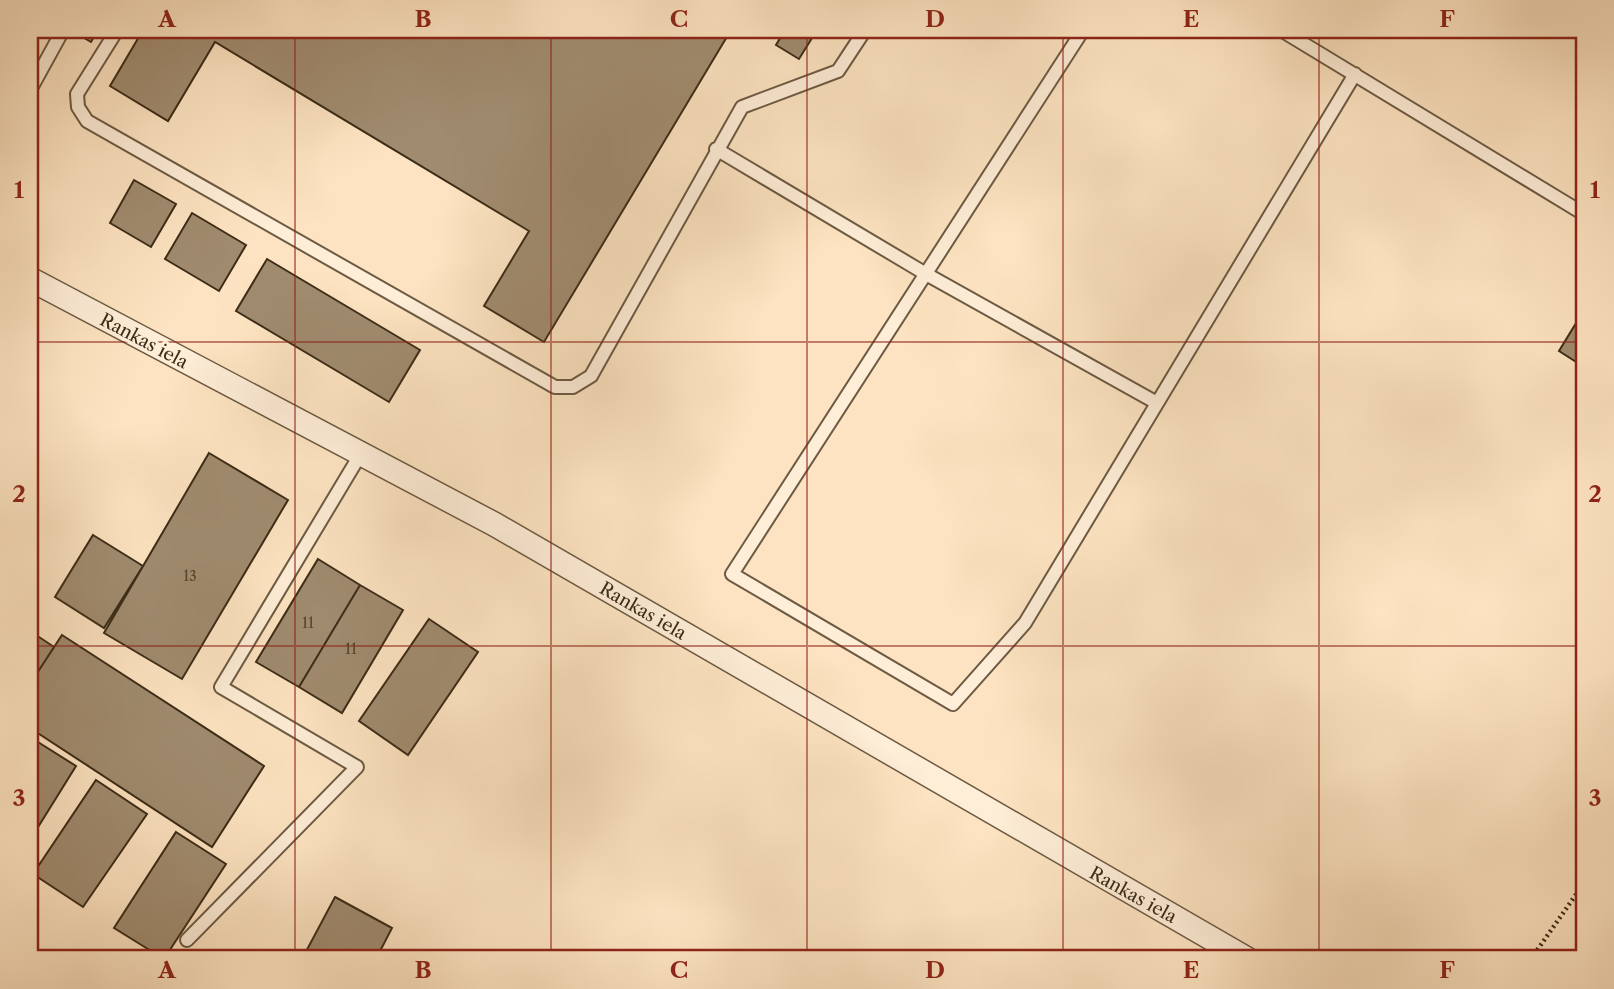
<svg xmlns="http://www.w3.org/2000/svg" width="1614" height="989" font-family="'Libre Caslon Text',serif">
<style>
.building{fill:#a08b6f;stroke:#3c2c17;stroke-width:2}
.lines{fill:none;stroke-linecap:round;stroke-linejoin:round}
.service-casing{stroke:#6c5a42;stroke-width:16}
.minor-casing{stroke:#6c5a42;stroke-width:26}
.path{stroke:#3c2c17;stroke-width:4.5;stroke-dasharray:2 3.5;stroke-linecap:butt}
.service{stroke:#feedd7;stroke-width:12}
.minor{stroke:#feedd7;stroke-width:23}
.grid{fill:none;stroke:#8f2418;stroke-width:2;stroke-opacity:0.55}
.labels{text-anchor:middle;dominant-baseline:central;stroke-width:6;stroke-linejoin:round;paint-order:stroke}
.number-label{font-size:14px;fill:#55442d}
.street-label{font-size:18px;fill:#3c2c17;stroke:#feedd7}
.neatline{fill:none;stroke:#8f2418;stroke-width:2.5}
.grid-label{font-size:23px;text-anchor:middle;font-weight:bold;fill:#8f2418}
</style>
<rect width="100%" height="100%" fill="#fde3c1"/>
<filter id="stains"><feTurbulence type="fractalNoise" baseFrequency=".00286" numOctaves="4"/><feColorMatrix values="0 0 0 0 .2 0 0 0 0 .09 0 0 0 0 .02 0 0 0 .5 -.17"/></filter>
<radialGradient id="worn" r=".72"><stop offset=".6" stop-color="#630" stop-opacity="0"/><stop offset="1" stop-color="#630" stop-opacity=".3"/></radialGradient>
<!-- building -->
<path class="building" d="M83,30H98L91,42L79,35Z
M143,30H731L544,342L484,306L529,231L215,42L168,121L110,86Z
M785,30H817L799,59L776,45Z
M134,180L176,204L151,247L110,223Z
M192,213L246,245L219,291L165,259Z
M267,259L420,350L389,402L236,311Z
M1584,310V367L1559,351Z
M209,453L288,500L182,679L104,633Z
M93,535L143,566L104,628L55,597Z
M318,559L360,585L299,687L256,662Z
M360,585L403,610L342,713L299,687Z
M429,619L478,652L408,755L359,721Z
M30,631L54,647L30,684Z
M62,635L264,766L212,847L30,728V684Z
M30,737L76,766L30,840Z
M96,780L147,814L83,907L33,874Z
M176,832L226,864L164,959L114,928Z
M335,897L392,928L376,959H302Z"/>
<g class="lines">
<!-- service casing -->
<g class="service-casing">
<path id="service" d="M117,30L77,94L78,107L87,121L555,387H573L591,376L742,107L838,71L865,30
M1083,30L732,574L953,704L1025,623L1355,74
M1281,30L1584,214
M30,90L63,30
M716,149L926,274L1157,403
M187,940L357,767L221,687L360,455"/>
</g>
<!-- minor casing -->
<g class="minor-casing">
<path id="minor" d="M30,279L494,524L1247,959"/>
</g>
<!-- path -->
<path class="path" d="M1531,959L1584,883"/>
<!-- service -->
<use href="#service" class="service"/>
<!-- minor -->
<use href="#minor" class="minor"/>
</g>
<!-- grid -->
<path class="grid" d="M295,30V959M551,30V959M807,30V959M1063,30V959M1319,30V959M30,342H1584M30,646H1584"/>
<g class="labels">
<!-- number labels -->
<g class="number-label">
<text x="190" y="576">13</text>
<text x="308" y="623">11</text>
<text x="351" y="649">11</text>
</g>
<!-- street labels -->
<g class="street-label">
<text transform="translate(144 341) rotate(28)">Rankas iela</text>
<text transform="translate(643 611) rotate(30)">Rankas iela</text>
<text transform="translate(1133 895) rotate(29)">Rankas iela</text>
</g>
</g>
<!-- margin -->
<rect width="1614" height="989" fill="none" stroke="#fde3c1" stroke-width="77"/>
<rect x="38" y="38" width="1538" height="912" class="neatline"/>
<g class="grid-label">
<text x="167" y="27">A</text>
<text x="423" y="27">B</text>
<text x="679" y="27">C</text>
<text x="935" y="27">D</text>
<text x="1191" y="27">E</text>
<text x="1447" y="27">F</text>
<text x="19" y="198">1</text>
<text x="1595" y="198">1</text>
<text x="19" y="502">2</text>
<text x="1595" y="502">2</text>
<text x="19" y="806">3</text>
<text x="1595" y="806">3</text>
<text x="167" y="978">A</text>
<text x="423" y="978">B</text>
<text x="679" y="978">C</text>
<text x="935" y="978">D</text>
<text x="1191" y="978">E</text>
<text x="1447" y="978">F</text>
</g>
<rect width="100%" height="100%" filter="url(#stains)"/>
<rect width="100%" height="100%" fill="url(#worn)"/>
</svg>
